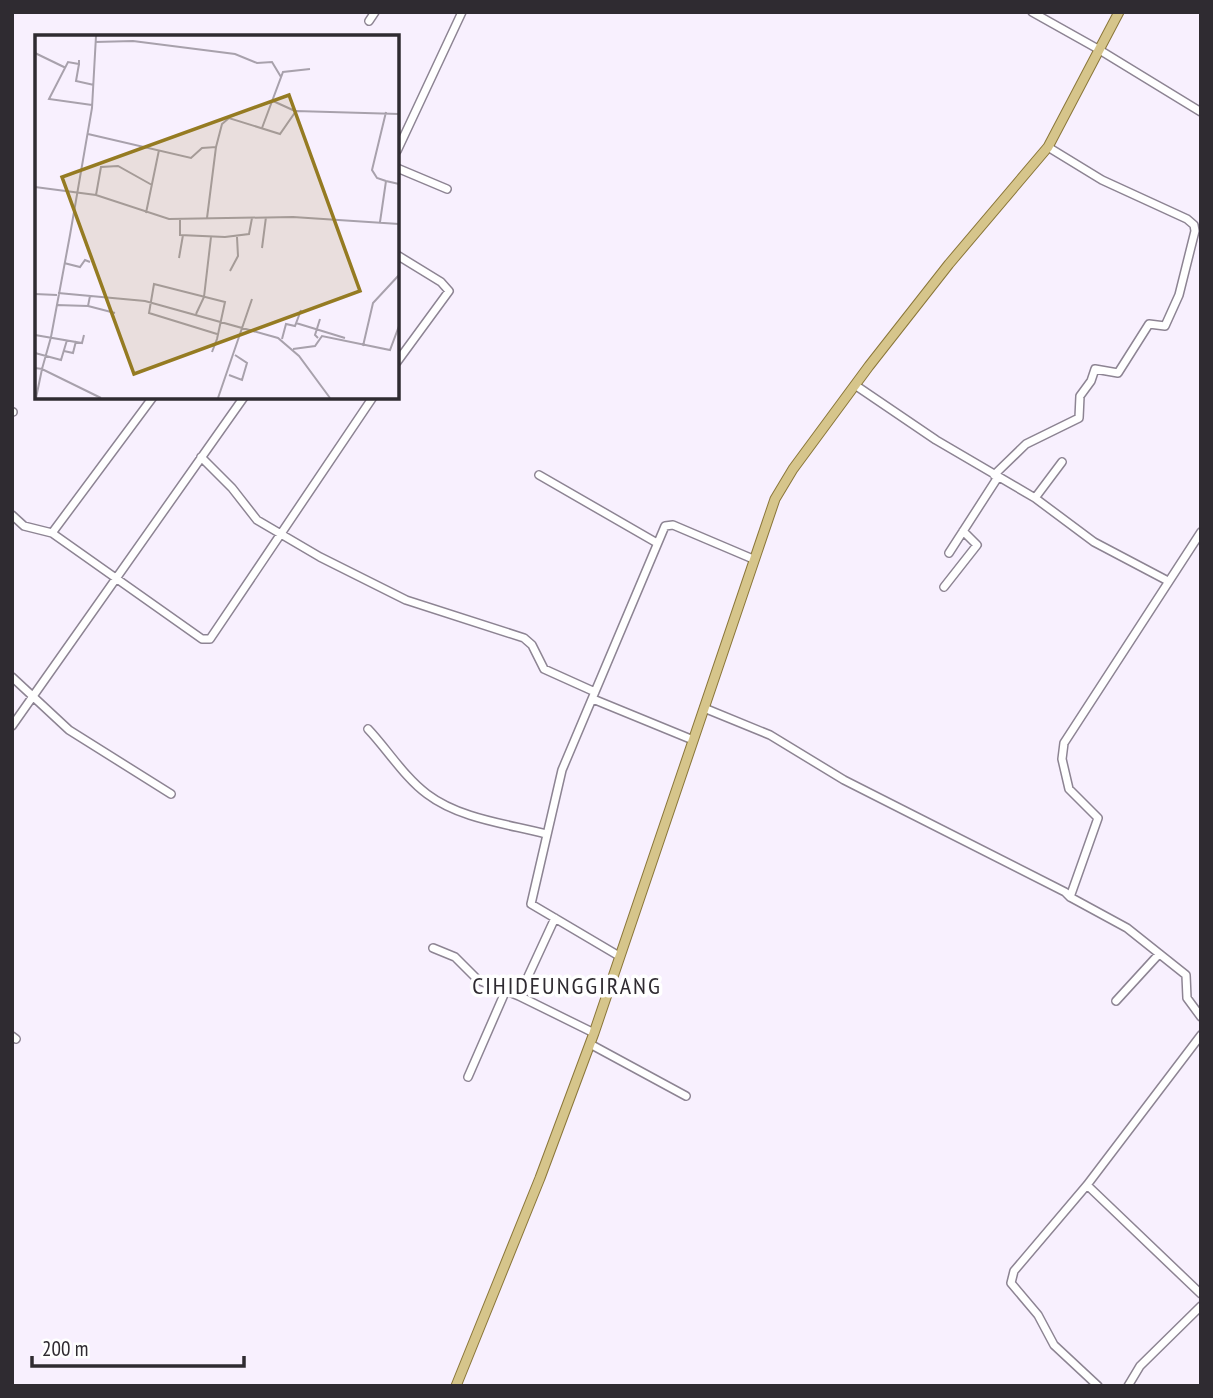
<svg xmlns="http://www.w3.org/2000/svg" width="1213" height="1398" font-family="'PT Sans Narrow',sans-serif">
<style>
.lines{fill:none;stroke-linecap:round;stroke-linejoin:round}
.minor-casing{stroke:#8d8493;stroke-width:10}
.major-casing{stroke:#8a7639;stroke-width:11}
.minor{stroke:#fff;stroke-width:7}
.major{stroke:#d6c58b;stroke-width:9}
.labels{text-anchor:middle;dominant-baseline:central;stroke-width:7;stroke-linejoin:round;paint-order:stroke}
.quarter-label{font-size:24px;letter-spacing:2px;fill:#2f2b31;stroke:#fff}
.inset-road{fill:none;stroke:#a8a1ac;stroke-width:2}
.view{fill:#957b22;fill-opacity:0.15;stroke:#957b22;stroke-width:3.5}
.inset-edge{fill:none;stroke:#2f2b31;stroke-width:3.5}
</style>
<rect width="100%" height="100%" fill="#f8f0fe"/>
<g class="lines">
<!-- minor casing -->
<g class="minor-casing">
<path id="minor" d="M1032,12L1098,49L1201,112
M369,21L375,12
M397,151L462,12
M397,168L447,189
M397,255L441,282L449,291L397,362
M855,385L936,440L1035,498L1094,542L1168,581
M12,412H13
M201,457L232,488L257,520L320,557L406,600L524,638L532,645L544,669L595,692
M539,475L657,543
M994,475L1026,444L1079,418L1080,396L1091,381L1095,369L1118,373L1149,324L1165,326L1179,295L1195,231L1194,225L1187,219L1102,180L1048,147
M1035,498L1062,462
M12,515L24,526L52,533L202,639H210L373,397
M52,533L153,397
M949,553L998,477
M944,587L977,545L963,531
M12,677L69,730L171,794
M593,699L693,740
M704,708L770,735L844,780L1065,892L1070,897L1098,818L1069,789L1062,759L1064,743L1201,532
M12,726L244,397
M368,729C387,749 405,778 427,794C460,819 508,824 546,834
M1070,897L1127,928L1186,975L1187,998L1201,1017
M433,948L455,957L478,980L519,996L594,1033
M619,956L531,904L562,770L665,526L673,525L753,559
M519,996L555,918
M1116,1001L1159,954
M12,1036L16,1039
M590,1044L686,1096
M468,1077L506,990
M1087,1185L1201,1294
M1098,1386L1054,1345L1038,1315L1011,1283L1014,1271L1087,1185L1201,1035
M1128,1386L1140,1366L1201,1306"/>
</g>
<!-- major casing -->
<g class="major-casing">
<path id="major" d="M456,1386L540,1178L594,1033L775,499L793,469L869,366L949,264L1048,147L1119,12"/>
</g>
<!-- minor -->
<use href="#minor" class="minor"/>
<!-- major -->
<use href="#major" class="major"/>
</g>
<g class="labels">
<!-- quarter labels -->
<g class="quarter-label">
<text x="567" y="985">CIHIDEUNGGIRANG</text>
</g>
</g>
<!-- overview -->
<g transform="translate(35 35)">
<rect width="364" height="364" fill="#f8f0fe"/>
<path class="inset-road" d="M60,7L98,6L200,19L222,28L237,27L246,42M0,18L31,33M44,25V29L33,27L14,64L57,70M44,29L41,46L59,50M238,66L260,76M227,93L248,37L275,34M53,99L156,123L167,113L181,112L172,183M181,112L187,89L194,83L245,99L261,76L364,79M351,146L342,143L337,135L351,77M0,152L61,160L134,184L258,182L364,189M61,160L66,132L83,131L117,150M111,178L124,115M145,184V200L190,202L214,199L217,183M345,187L351,146L364,149M227,213L231,182M144,223L148,200M29,228L45,232L50,225L55,227M195,236L203,221L202,202M23,258L110,266L243,303L264,321L295,363M0,259L22,260M55,261L53,271L80,278M21,270L53,271M161,279L169,262L176,202M261,288L310,303M0,300L47,308L49,300M283,303L280,300L285,284M247,304L251,289L260,291L266,275M328,311L338,268L364,240M258,314L280,311L287,301L355,315L364,291M29,316L38,318L41,306M177,317L182,304L190,267L119,249L114,278L182,299M0,318L26,325L32,305M0,333L7,334L16,302L35,200L57,73L61,1M194,340L207,345L212,328L200,320M1,363L7,334L66,363M183,363L217,264"/>
<path class="view" d="M254,60L325,256L99,339L27,142Z"/>
<rect width="364" height="364" class="inset-edge"/>
</g>
<!-- border -->
<rect width="1213" height="1398" fill="none" stroke="#2f2b31" stroke-width="28"/>
<!-- scale -->
<path d="M32 1356v10h212v-10" fill="none" stroke="#2f2b31" stroke-width="3.5"/>
<text x="42" y="1356" font-size="21" fill="#2f2b31" stroke="#ffffff" stroke-width="5" paint-order="stroke">200 m</text>
</svg>
